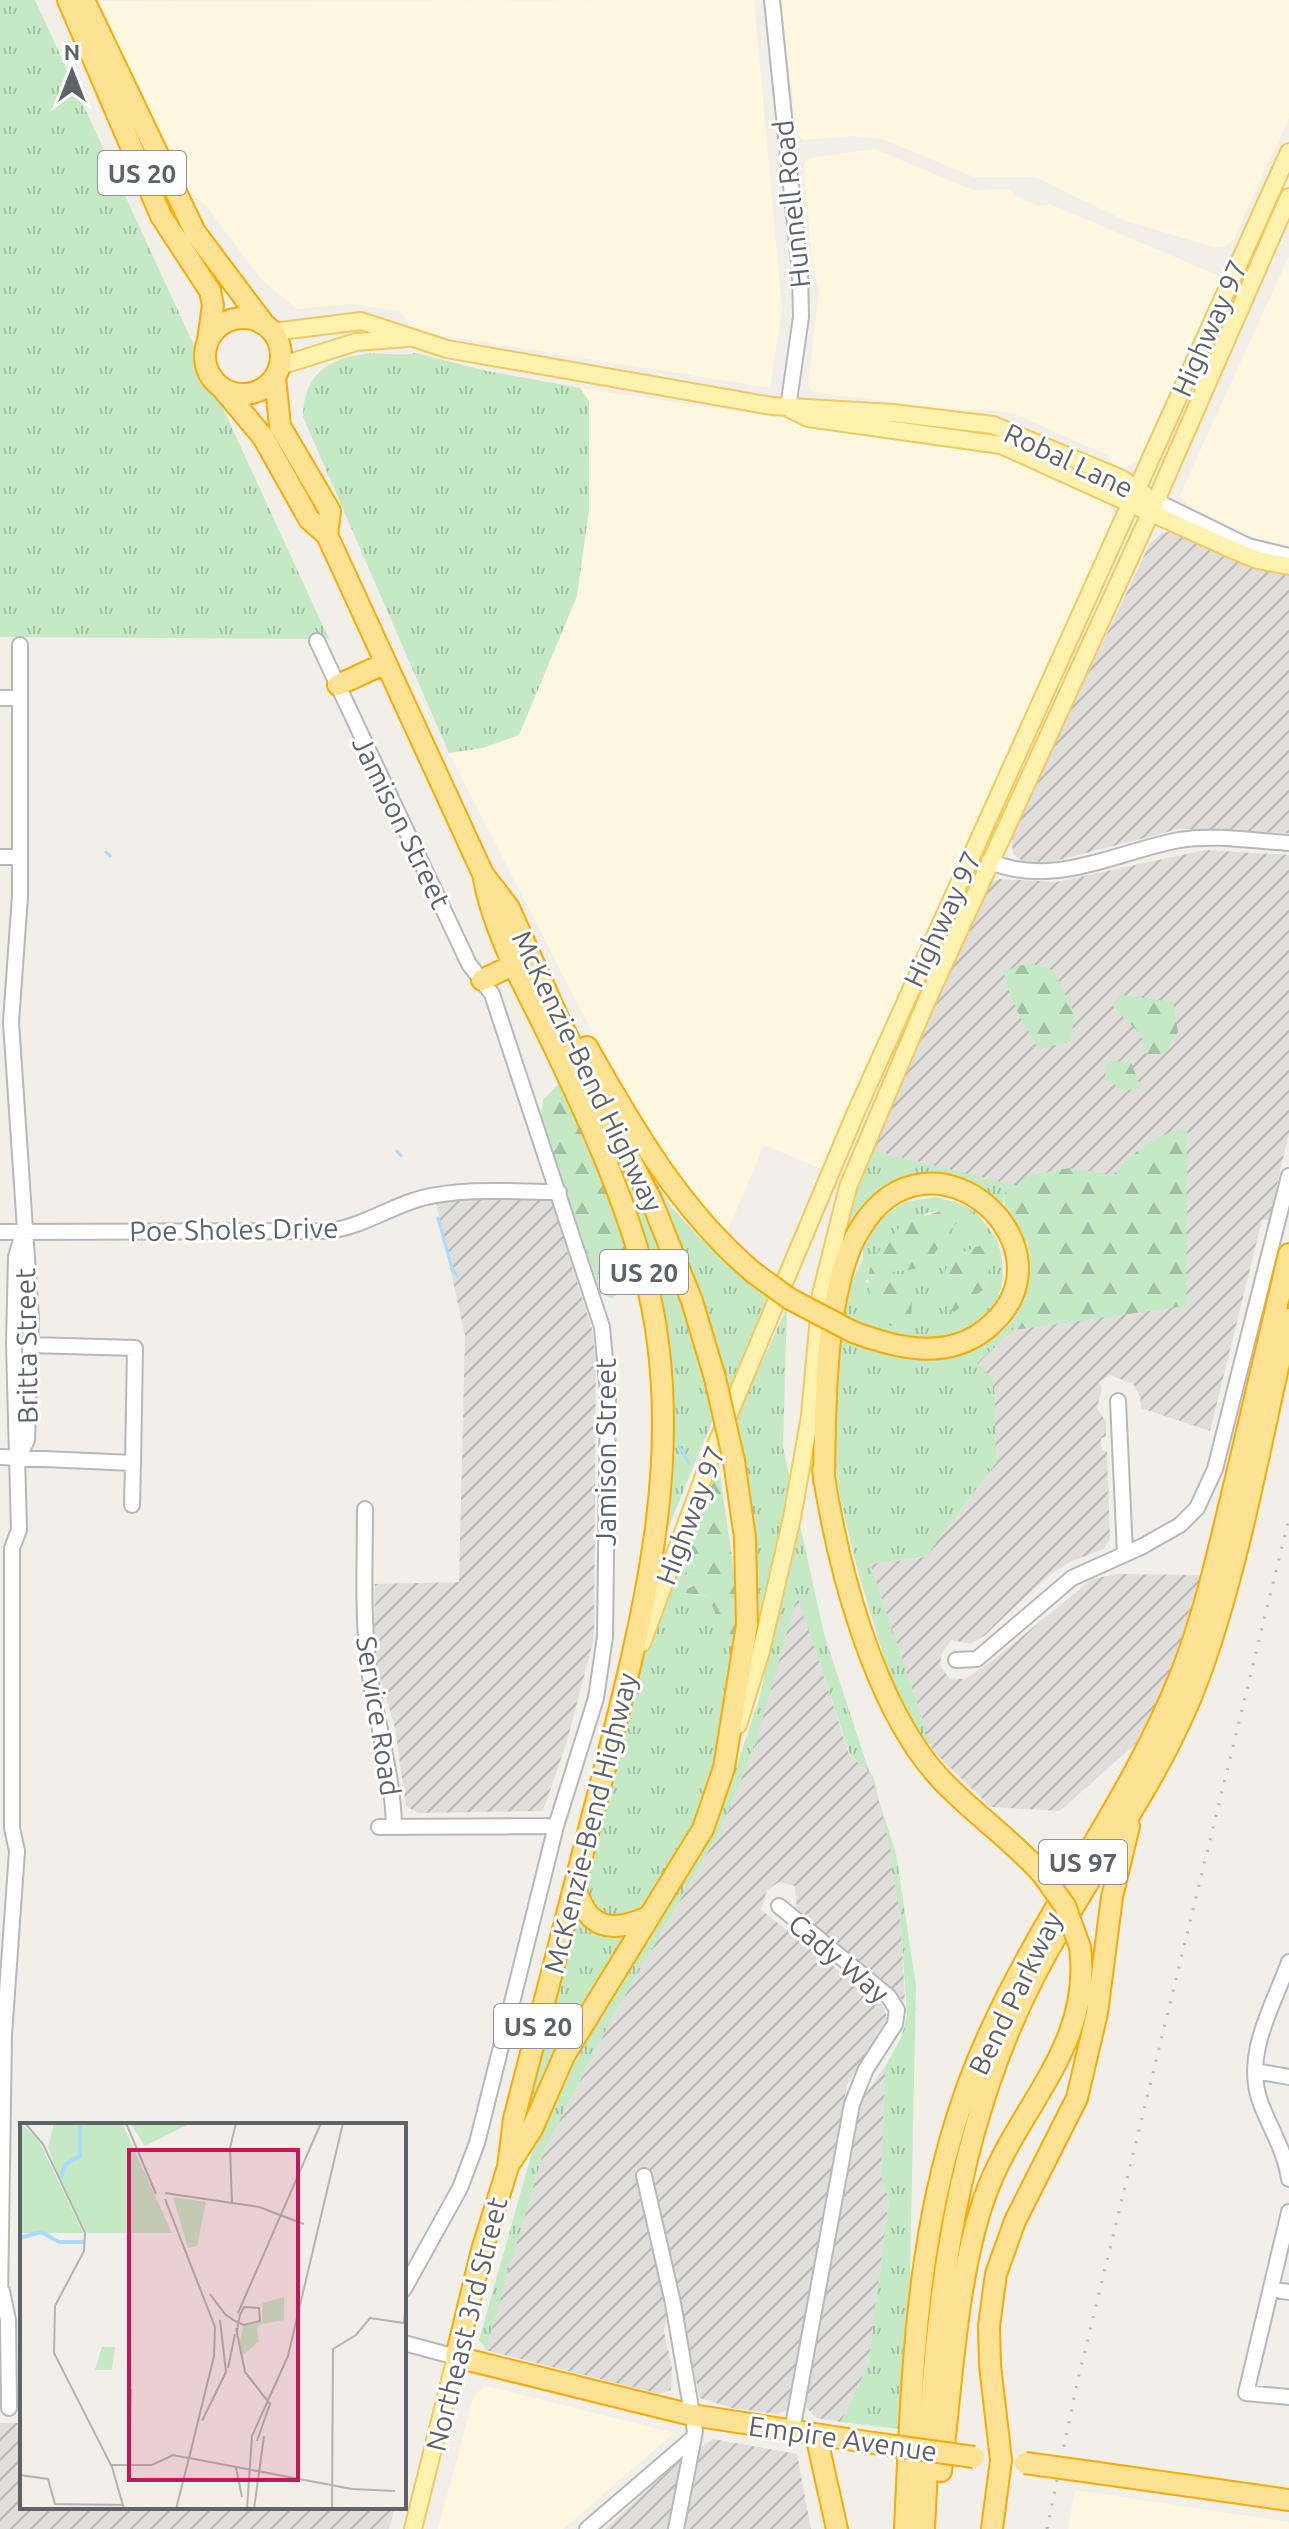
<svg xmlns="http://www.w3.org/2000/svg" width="1289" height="2529" font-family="Ubuntu,sans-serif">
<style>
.commercial{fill:#fef7e0}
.industrial{fill:url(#industrial-furrows)}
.grass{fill:url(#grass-tufts)}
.forest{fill:url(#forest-firs)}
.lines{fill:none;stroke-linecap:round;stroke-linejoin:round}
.stream{stroke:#aadaff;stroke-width:3}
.minor-casing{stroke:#b5b8bc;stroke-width:18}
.major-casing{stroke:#f2c960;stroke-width:20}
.highway-casing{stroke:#f9ab00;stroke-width:24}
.minor{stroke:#fff;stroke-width:14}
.major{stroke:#fff2af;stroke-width:16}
.highway{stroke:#fde293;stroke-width:20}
.rail{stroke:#b6b7b8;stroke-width:3;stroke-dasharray:2 10;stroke-linecap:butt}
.highway-bridge-casing{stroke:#f9ab00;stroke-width:24;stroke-linecap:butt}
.highway-bridge{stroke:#fde293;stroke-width:20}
.labels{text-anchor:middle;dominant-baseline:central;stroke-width:6;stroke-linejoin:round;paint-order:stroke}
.shield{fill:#fff;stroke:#8f9295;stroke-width:2}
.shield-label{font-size:26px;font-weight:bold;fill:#5f6368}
.street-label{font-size:28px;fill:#5f6368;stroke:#fff}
.inset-river{fill:none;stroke:#aadaff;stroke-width:4}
.inset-road{fill:none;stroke:#b3b3b1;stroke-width:2}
.view{fill:#c2185b;fill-opacity:0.15;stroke:#c2185b;stroke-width:4}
.inset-edge{fill:none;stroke:#5f6368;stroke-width:4}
</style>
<defs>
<pattern id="industrial-furrows" width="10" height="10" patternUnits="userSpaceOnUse" patternTransform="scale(2)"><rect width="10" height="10" fill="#e0deda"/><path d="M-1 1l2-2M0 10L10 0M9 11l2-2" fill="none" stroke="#b9b8b5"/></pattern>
<pattern id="grass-tufts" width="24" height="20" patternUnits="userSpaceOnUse" patternTransform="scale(2)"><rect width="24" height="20" fill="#c5e8c5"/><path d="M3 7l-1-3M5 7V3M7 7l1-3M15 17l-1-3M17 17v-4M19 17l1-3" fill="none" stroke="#a3c0a4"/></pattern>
<pattern id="forest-firs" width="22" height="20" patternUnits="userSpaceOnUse" patternTransform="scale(2)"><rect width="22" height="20" fill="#c5e8c5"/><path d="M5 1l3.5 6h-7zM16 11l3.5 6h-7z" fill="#a3c0a4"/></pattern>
</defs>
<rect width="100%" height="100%" fill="#f1efe8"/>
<!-- commercial -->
<path class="commercial" d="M754,0L782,309L770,388L414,331L400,311L349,304L297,309L261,279L207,207L180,183L99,1Z
M781,0H1289V118L1233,240L1225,247H1214L1126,221L1035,177H974L882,139L853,136L804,140L797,136Z
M874,149L973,190L1010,189L1015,196L1039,206L1050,204L1217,275L1218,286L1138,461L1126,467L1115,466L1107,455L1015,414L985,409L953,410L812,392L808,385L819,291L812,264L804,166L806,160L816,157Z
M1289,256V548L1259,540L1188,505L1180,495Z
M580,388L971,446L1048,474L1107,503L1113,513L1108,532L868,1065L824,1170L764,1145L726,1235L658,1160L449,753L483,748L589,401Z
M484,2387H490L674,2433L563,2529H438L474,2395Z
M1075,2490L1289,2522V2529H1068Z"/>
<!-- industrial -->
<path class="industrial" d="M1172,531L1256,569L1289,574V833L1179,829L1051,862L1025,863L1013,854L1011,834L1150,544L1162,533Z
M1205,850L1289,855V1133L1276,1189L1273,1220H1262L1210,1431L1141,1408L1140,1396L1133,1384L1110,1375L1099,1382L1102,1388L1097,1408L1106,1422V1437L1101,1438L1102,1450L1107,1451L1110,1539L1104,1549L1072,1561L1049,1575L984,1636L970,1644L951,1640L941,1655L940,1665L949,1678L965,1679L992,1661L1092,1579L1118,1574L1201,1575L1171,1672L1143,1737L1060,1811L991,1807L933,1751L870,1564L925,1557L996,1463L977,1363L1035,1308L1028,1189L871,1150L991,882L1000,879L1056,882Z
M546,1199L552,1203L592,1329L596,1359L594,1638L567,1741L543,1811L418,1813L406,1806L395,1728L379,1674L374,1640L375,1584L459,1582L465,1336L436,1203L450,1200Z
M797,1594L849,1754L873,1776L894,1861L891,1863L900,1912L905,2002L797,1913L795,1886L779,1882L767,1890L761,1910L883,2005L887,2018L847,2085L787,2410L777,2414L732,2408L700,2398L648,2174L668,2305L664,2332L672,2366L671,2390L659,2394L485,2350L543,2153L612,2018L721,1829L756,1742Z
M886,2065L881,2175L889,2200L868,2366L841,2422L817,2418L805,2406L850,2148L861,2101Z
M0,2423H22V2507H395L389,2529H0Z
M713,2439L797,2454L811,2529H605L677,2463Z"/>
<!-- grass -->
<path class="grass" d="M0,0H35L329,639L0,637Z
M415,353L487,371L580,388L589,401V510L577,596L519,735L483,748L449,753L303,417C304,376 324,360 365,354C382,352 398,357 415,353Z
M633,1145L672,1208L702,1240L768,1297L727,1394L717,1346Z
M871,1150L1017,1186L1006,1189L1003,1204C985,1186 964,1182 940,1177L846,1232L845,1223Z
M633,1188L671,1266L714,1417L662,1543L663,1328L627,1191Z
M935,1197L956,1202L946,1210L926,1213L865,1282L912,1300L894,1282L892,1271C951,1265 928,1230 975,1211L997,1239L951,1260L971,1298L985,1288L990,1263L1001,1254C1005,1278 1003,1300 983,1316C941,1351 890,1337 844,1317L850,1285L863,1259V1242L878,1221L905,1202Z
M1013,1230L1032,1249L1036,1309L977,1363L994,1381L996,1463L925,1557L870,1564L931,1744L921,1747L900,1712L856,1564L840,1497L834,1452L839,1334L871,1349L910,1357L1011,1311Z
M787,1308L783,1447L824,1634L896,1853L916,1986L909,2319L900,2429L841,2422L868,2366L889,2200L881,2176L886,2065L902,2036L907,2015L900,1912L890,1863L893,1861L873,1776L850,1754L797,1596L756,1742L721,1829L612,2018L543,2153L486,2348L479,2340L542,2117L709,1826L735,1771L760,1696L769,1651L748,1699L729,1432Z
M670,1569L695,1574V1585L687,1587L693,1595L709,1596L723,1636L735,1649L719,1750L694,1823L641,1910L632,1917L600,1919L581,1889L642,1658Z
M573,1910L627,1932L578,2012L528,2111Z"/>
<!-- forest -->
<path class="forest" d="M1029,963L1053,970L1075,1014L1070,1042L1039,1049C1023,1024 1010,1000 1003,971Z
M1121,995L1173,1002L1178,1032L1164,1054H1146L1141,1035L1113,1006Z
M1107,1061L1131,1062L1141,1088L1124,1091L1105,1078Z
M560,1083C589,1145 621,1208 634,1276L612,1299L601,1293L541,1118L543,1100Z
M1187,1128L1186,1306L1014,1330L1035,1308L1032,1249C1017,1229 999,1217 1006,1189L1017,1186L1025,1176L1069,1168L1113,1175C1136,1150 1154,1135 1187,1128Z
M956,1202L975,1211C941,1225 943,1257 917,1268C910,1271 900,1270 892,1272L894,1282L912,1300L911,1319L890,1326C867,1299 858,1275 884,1245C891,1238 897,1228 906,1224C923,1214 942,1214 956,1202Z
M997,1239L1001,1254L990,1263L985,1288L954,1312L944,1305C939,1255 954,1256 997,1239Z
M718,1459L735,1580V1649L723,1636L709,1596L679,1592L695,1585V1574L670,1569Z"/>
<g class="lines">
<!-- stream -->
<path class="stream" d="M106,852L110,856
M397,1151L401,1156
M438,1218L452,1268L458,1277
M679,1446L689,1463"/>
<!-- minor casing -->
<g class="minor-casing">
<path id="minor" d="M772,0L800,273L801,317L788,408
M1156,501L1248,546L1289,556
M317,641L469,964L492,994L602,1327L608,1393L605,1637L596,1698L556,1826L477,2143L460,2188L404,2289
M20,645V896L11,1022L31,1318L27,1440L20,1454
M0,698H19
M0,857H20
M989,861C1052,889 1116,852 1179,840C1215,834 1253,841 1289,843
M0,1232L329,1231C364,1226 389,1207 422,1198C466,1187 514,1192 559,1192
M1118,1401L1125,1554
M0,1457L133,1463L135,1348L30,1345
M132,1505L133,1463
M365,1509C365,1563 362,1616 369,1669C376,1723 393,1773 394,1827
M956,1660L977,1659L1072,1578L1143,1546L1180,1525L1197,1508L1215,1469L1289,1176
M379,1827L556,1826
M779,1906L889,1997L897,2010L895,2024L866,2069L852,2104L792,2431
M1289,1962C1273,2007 1242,2055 1261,2104C1271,2130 1285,2151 1289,2179
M1255,2071L1289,2077
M644,2176L673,2303L695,2431L676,2529
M1289,2212L1246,2393L1289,2397
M1272,2289L1289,2292
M2,2291L8,2320L9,2408
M0,2298L4,2035L17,1851L12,1828V1548L19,1530L14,1344L16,1257L23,1233
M404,2343L456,2357
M587,2529L693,2438"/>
</g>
<!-- major casing -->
<g class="major-casing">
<path id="major" d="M273,332L361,321L447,349L772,406L893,413L993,425L1122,479L1144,494
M280,366L356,342L407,338
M790,409L808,418L1001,445L1233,550L1258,560L1289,566
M642,1643L713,1452L856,1112L1289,152
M738,1725L761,1651L792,1518L810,1416L821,1294L848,1187L925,1005L1151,512L1289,197
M413,2529L456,2357"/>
</g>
<!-- highway casing -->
<g class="highway-casing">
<path id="highway" d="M68,0L161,216L210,291L213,305L208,341
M84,0L195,232L264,324
M205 356a38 38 0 1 1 76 0a38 38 0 1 1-76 0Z
M275,377L280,426L330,511L327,535
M222,388L263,437L309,519L327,535L483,874L509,908L559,1020L652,1202L692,1301L715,1378
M338,685L386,663
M483,874C493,931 521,979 546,1030C584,1109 621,1187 644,1272C691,1445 642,1621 599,1791C571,1900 543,2009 514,2119L508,2167L482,2250L456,2357L692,2415L873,2443
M482,980L513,965
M587,1047C634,1130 680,1210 754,1273
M823,1470C837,1564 873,1703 937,1775C969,1811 1011,1838 1043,1875
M824,1480C825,1412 824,1287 860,1229C932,1111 1084,1251 986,1329C946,1361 896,1348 853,1332
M575,1886C587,1929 610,1934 648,1917
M512,2160L532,2129L564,2056L703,1829L724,1768L747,1625L745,1538L734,1461
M816,2435L837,2529
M941,2471C952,2385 956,2280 984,2199C1015,2108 1093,2049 1080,1947
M1091,2472L1289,2500
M905,2529C913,2358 916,2191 990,2032C1046,1908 1131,1800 1181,1674C1206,1610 1220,1544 1236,1478C1254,1404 1271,1329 1289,1254
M924,2529C933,2338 946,2145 1036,1973C1088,1872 1161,1782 1200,1674C1241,1560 1261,1437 1289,1319
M992,2529L1001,2460L990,2365L989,2326L996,2274L1015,2221L1077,2098L1097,2013L1112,1897L1129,1826"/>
</g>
<!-- minor -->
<use href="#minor" class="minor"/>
<!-- major -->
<use href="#major" class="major"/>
<!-- highway -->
<use href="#highway" class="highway"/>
<!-- rail -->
<path class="rail" d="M1047,2529L1077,2383L1289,1518"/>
<!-- highway-bridge casing -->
<g class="highway-bridge-casing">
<path id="highway-bridge" d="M754,1273L790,1299L853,1332
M715,1378L734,1461
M1043,1875L1065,1906L1080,1947
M873,2443L974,2457
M1025,2463L1091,2472"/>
</g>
<!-- highway-bridge -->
<use href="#highway-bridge" class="highway-bridge"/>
</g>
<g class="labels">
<!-- shield labels -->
<g class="shield">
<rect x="98" y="151" width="88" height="44" rx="6"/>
<rect x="600" y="1250" width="88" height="44" rx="6"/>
<rect x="1039" y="1840" width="88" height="44" rx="6"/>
<rect x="494" y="2004" width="88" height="44" rx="6"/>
</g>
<g class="shield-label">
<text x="142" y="173">US 20</text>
<text x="644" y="1272">US 20</text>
<text x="1083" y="1862">US 97</text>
<text x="538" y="2026">US 20</text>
</g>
<!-- street labels -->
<g class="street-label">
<text transform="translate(791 204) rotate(-96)">Hunnell Road</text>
<text transform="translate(1209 328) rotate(-66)">Highway 97</text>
<text transform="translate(1069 460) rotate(25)">Robal Lane</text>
<text transform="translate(402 822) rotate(64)">Jamison Street</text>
<text transform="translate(942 919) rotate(-65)">Highway 97</text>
<text transform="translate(588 1071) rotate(64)">McKenzie-Bend Highway</text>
<text transform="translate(234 1229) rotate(-1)">Poe Sholes Drive</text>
<text transform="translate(26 1346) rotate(-91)">Britta Street</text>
<text transform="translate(605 1452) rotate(-90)">Jamison Street</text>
<text transform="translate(690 1515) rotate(-69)">Highway 97</text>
<text transform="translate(379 1716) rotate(81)">Service Road</text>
<text transform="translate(590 1823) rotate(-76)">McKenzie-Bend Highway</text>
<text transform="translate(839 1958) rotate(40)">Cady Way</text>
<text transform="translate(1015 1993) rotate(-64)">Bend Parkway</text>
<text transform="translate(466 2324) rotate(-76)">Northeast 3rd Street</text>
<text transform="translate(843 2438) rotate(8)">Empire Avenue</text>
</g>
</g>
<!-- overview -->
<g transform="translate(20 2123)">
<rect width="386" height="386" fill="#f1efe8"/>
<path d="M0,0L18,16L63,110H0ZM34,0H102L152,110H109L95,84L44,67L28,24ZM110,0H171L125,23ZM153,74L186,79L177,123L168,125ZM245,198L237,205L239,218L223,232L219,222L223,203Z" fill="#c5e8c5"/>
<path d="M44,67L95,84L109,110H67ZM264,174V197L242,201L243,180Z" fill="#c5e8c5"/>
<path d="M82,224H95L92,247H75Z" fill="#c5e8c5"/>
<path class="inset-river" d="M40,56L46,41L60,33V0M0,115L21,109L39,119H64"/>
<path class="inset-road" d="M5,0L23,21L65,110L64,128L35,183L34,230L92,344L104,386M106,0L136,71M145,70L239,84L284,101M145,76L195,204L194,233L169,335L332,366L375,368M212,80L210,25L216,0M190,171L205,191L215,198L218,199L221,201L224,202L240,198L239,185L224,184L220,192L218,201L217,211M218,190L301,0M216,205L225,249L250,281L237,318M208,245L215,211M182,298L206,249L200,197M91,342H132L153,332L168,335M109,342L111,266M216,345L222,374M0,352L28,356L35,381L103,382M156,386L169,335M227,386L232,313L268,233L323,0M234,386L244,313M312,386L313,226L336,212L350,195L384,200L386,177"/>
<path class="view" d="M109,27H278V357H109Z"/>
<rect width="386" height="386" class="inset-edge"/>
</g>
<!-- north arrow -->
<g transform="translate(72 72)" stroke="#ffffff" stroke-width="6" paint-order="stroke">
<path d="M0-6L14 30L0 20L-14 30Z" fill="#5f6368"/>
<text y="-12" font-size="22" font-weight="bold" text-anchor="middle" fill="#5f6368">N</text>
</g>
</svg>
